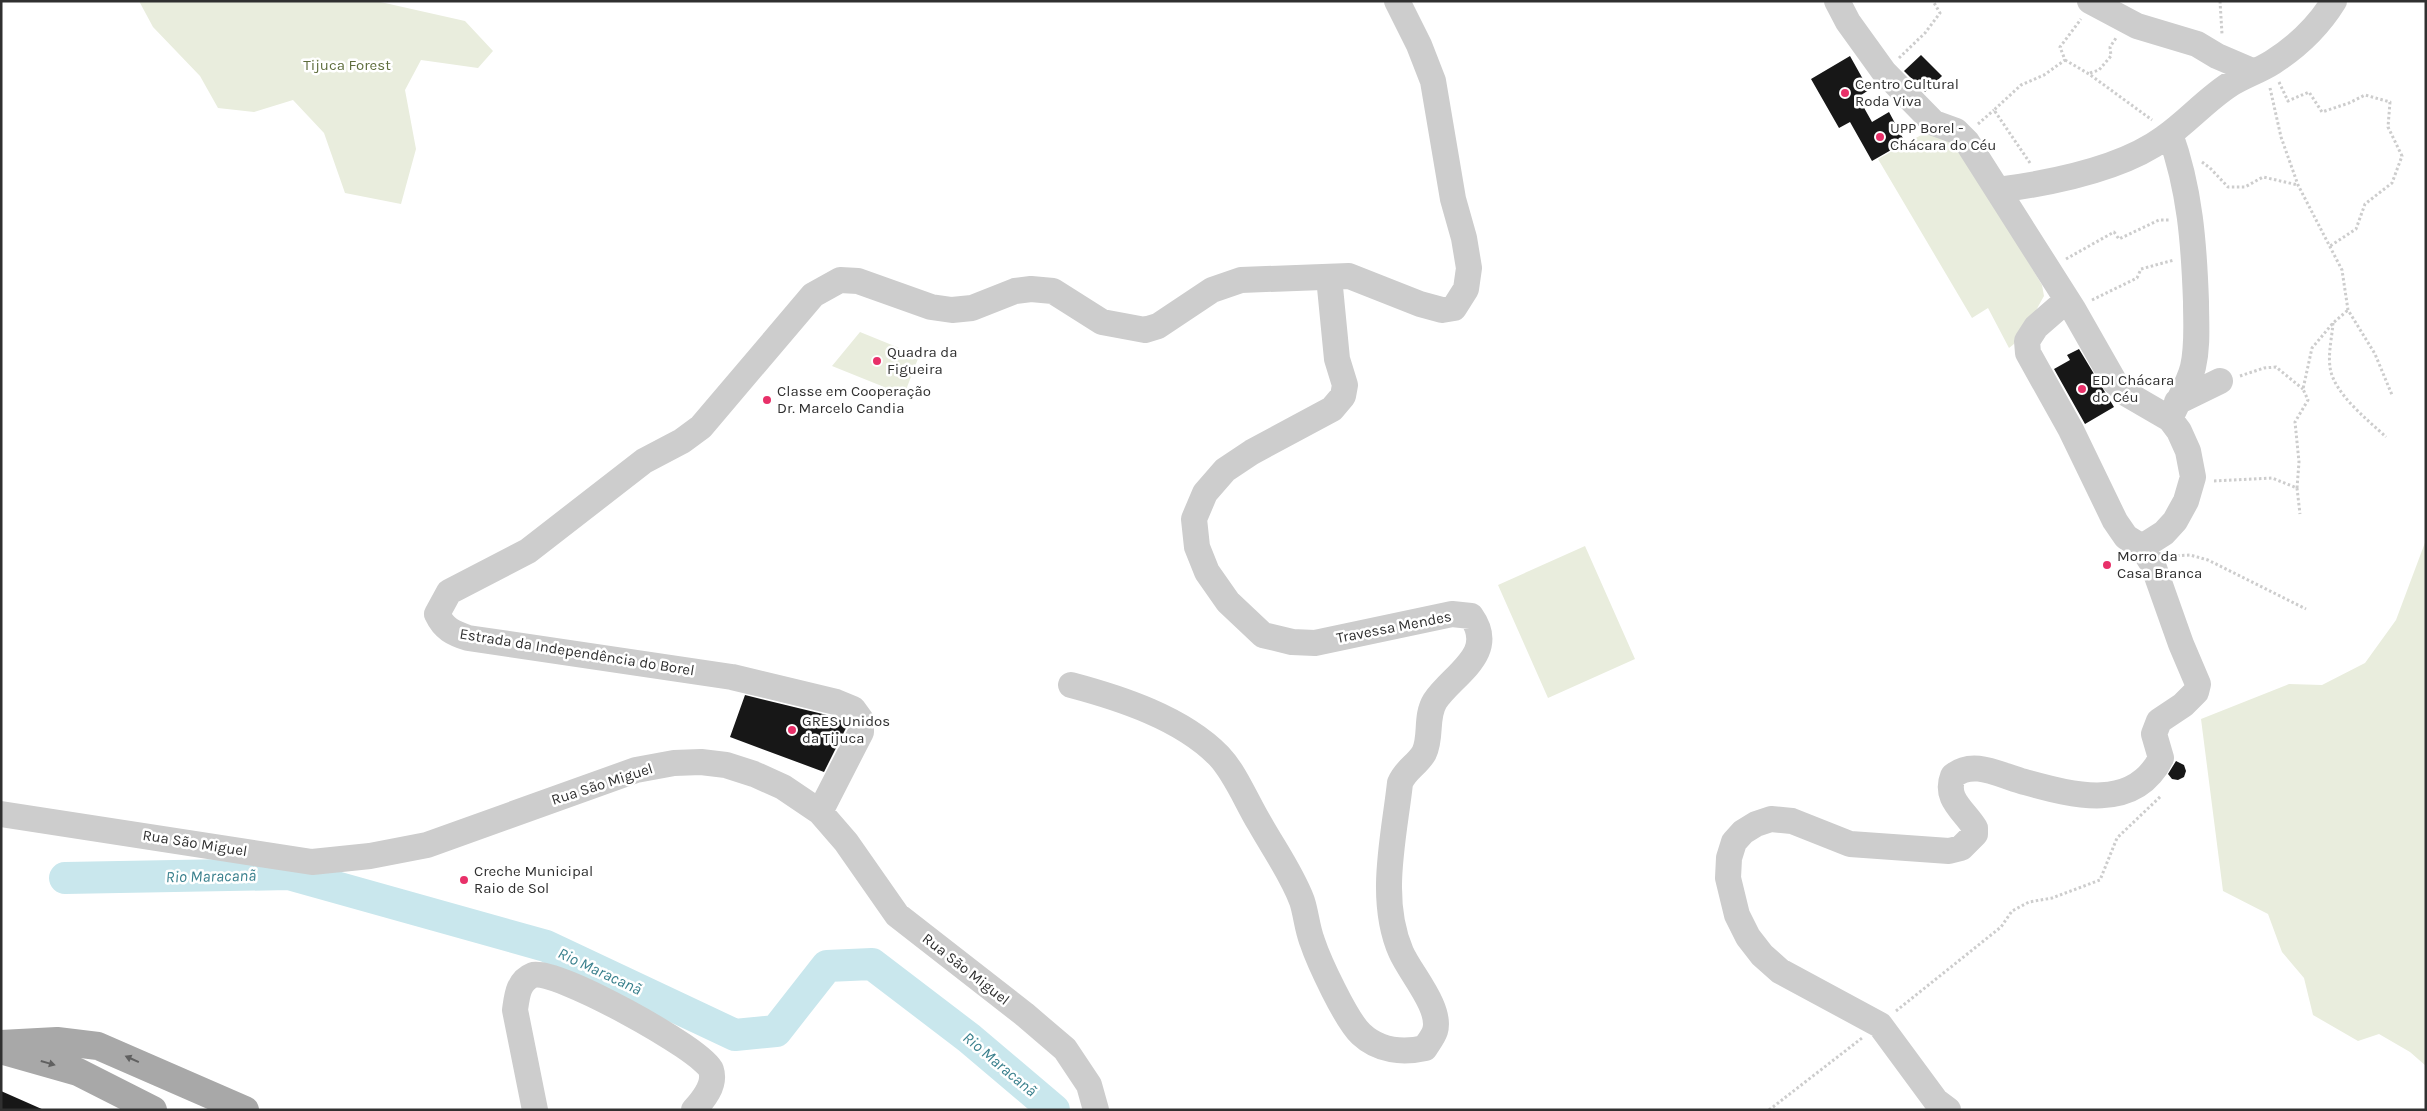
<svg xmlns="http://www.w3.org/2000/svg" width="2427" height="1111" font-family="Karla,sans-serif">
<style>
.green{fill:#e9eddd}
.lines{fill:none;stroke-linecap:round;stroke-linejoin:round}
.river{stroke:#c9e7ed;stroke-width:32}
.building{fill:#171717}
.path{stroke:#cdcdcd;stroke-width:3;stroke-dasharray:2.5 2.5;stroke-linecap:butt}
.minor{stroke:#cdcdcd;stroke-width:26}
.major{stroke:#a8a8a8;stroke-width:28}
.oneway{fill:#606060}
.poi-dot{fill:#e83069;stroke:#fff;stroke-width:2}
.labels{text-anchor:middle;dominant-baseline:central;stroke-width:5;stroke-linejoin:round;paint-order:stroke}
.park-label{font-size:15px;fill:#5e6d3c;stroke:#fff}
.poi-label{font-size:15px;fill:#303030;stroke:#fff;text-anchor:start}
.street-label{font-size:15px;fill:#303030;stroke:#fff}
.water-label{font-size:16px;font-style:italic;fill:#3a808d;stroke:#fff}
</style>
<rect width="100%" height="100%" fill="#fff"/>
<!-- green -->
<path class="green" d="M139,1H376L465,21L493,51L478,68L421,60L405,90L416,149L401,204L345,193L324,133L293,100L254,112L218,108L200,76L153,27Z
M1932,129L1958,144L2042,285L2044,296C2034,313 2025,337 2009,348L1988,308L1972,318L1878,159Z
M860,332L919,356L904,395L832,366Z
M2426,540V1066L2410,1052L2379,1034L2358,1041L2313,1015L2304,978L2282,952L2268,914L2223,891L2201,719L2289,684L2322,685L2365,663L2396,620Z
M1585,546L1635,659L1548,698L1498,585Z"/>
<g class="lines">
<!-- river -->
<path class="river" d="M65,878L289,874L546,946L735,1035L776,1031L827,966L872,964L969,1038L1054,1110"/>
</g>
<!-- building -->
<path class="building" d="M1921,55L1942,76L1925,92L1904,71Z
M1850,56L1869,90L1858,97L1872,122L1889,112L1905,142L1872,161L1850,122L1839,128L1811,79Z
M2079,349L2114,407L2085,424L2054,369L2070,360L2067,355Z
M745,695L831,716L843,721L846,728L824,772L730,737Z
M2176,761L2184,765L2186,771L2184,777L2178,780L2172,779L2168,774Z
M1,1091L44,1110H1Z"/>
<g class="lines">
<!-- path -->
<path class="path" d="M2220,1L2222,34
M1899,58L1925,33L1940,13L1933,1
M2065,60L2089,74L2152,120
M2090,73L2099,70L2111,56L2110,47L2116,38
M2279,82L2288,101L2309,92L2322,112L2349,103L2365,95L2390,102L2388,127L2402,156L2392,183L2365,204L2356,229L2330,246
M2270,88L2281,137L2298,185L2342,270L2348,310L2375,354L2392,395
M1978,124L1994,110
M2202,162L2210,168L2228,187H2245L2263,177L2298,185
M2030,163L1994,110L2021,85L2044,75L2065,60L2060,47L2081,19
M2066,259L2114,232L2119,239L2159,220H2169
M2092,300L2137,278L2141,269L2174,260
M2333,323C2332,337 2328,353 2330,367C2333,393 2368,420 2386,437
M2240,376L2264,368L2276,367L2303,389
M2214,481L2272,478L2297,488L2300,514
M2297,488L2299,462L2295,422L2308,400L2303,389L2312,348L2333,323L2348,310
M2172,556L2190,555L2208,560L2306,609
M1896,1011L2001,927L2012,911L2029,902L2052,898L2100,880L2117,838L2161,796
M1769,1110L1862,1038"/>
<!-- minor -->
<path class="minor" d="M1837,1L1848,22L1884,72L1934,123L1956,131L1967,142L2073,309L2114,381L2127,394L2170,419L2179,431L2188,451L2193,477L2186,501L2175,521L2164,533L2142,547
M2090,1L2137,26L2197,44L2217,56L2252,71
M1998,190C2050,183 2122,169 2164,138C2187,122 2206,100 2229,85C2243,76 2259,71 2273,62C2298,46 2318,27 2334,1
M2177,402L2220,381
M2170,419C2177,402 2189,384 2193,367C2198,345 2196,324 2196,302C2194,244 2190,189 2170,134
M1071,685C1120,698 1182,718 1219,756C1236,774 1247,803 1260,824C1274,849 1292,874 1302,901C1306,913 1307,928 1312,941C1319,962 1346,1020 1361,1034C1379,1051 1403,1053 1425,1048C1428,1043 1433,1037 1435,1031C1442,1008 1410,973 1401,952C1378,899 1394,838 1400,783C1405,770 1417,765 1424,753C1432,737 1425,717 1435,701C1453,674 1498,654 1471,616L1452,614L1315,643L1292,642L1263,635L1228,602L1207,572L1197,547L1194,519L1205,493L1225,470L1252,452L1332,409L1343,396L1345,385L1337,359L1329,277
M820,812L861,732V720L853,709L836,702L732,677L468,638C453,633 444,629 437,614L449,592L528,551L644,461L682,441L701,427L813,295L840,280L858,281L931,307L952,310L972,308L1015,291L1031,289L1053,291L1102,322L1145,330L1158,326L1212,290L1241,280L1349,276L1420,304L1442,310L1454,308L1466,289L1469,268L1464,238L1453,199L1433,81L1419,45L1397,1
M1,814L312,862L370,856L427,845L636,770L674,763L701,762L726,765L754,774L783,787L820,812L846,842L897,915L1024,1014L1065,1049L1089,1085L1096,1110
M535,1110L515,1010C517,996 518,981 533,975C553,967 704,1050 711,1070C716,1085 703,1100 694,1110
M1948,1110L1936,1101L1880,1025L1780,971L1762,955L1748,937L1737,915L1728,878L1729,858L1734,842L1743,832L1756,824L1771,819L1792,821L1850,844L1949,851L1961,848L1975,834V828C1964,810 1944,799 1953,776C1973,759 1999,775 2021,781C2069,794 2133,814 2161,758L2154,734L2159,721L2183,705L2196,692L2198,684L2181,644L2153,565L2142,547L2126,537L2115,521L2071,430L2028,353L2027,341L2036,327L2067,300"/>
<!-- major -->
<path class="major" d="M1,1044L57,1041L98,1046L245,1110
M4,1051L78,1072L153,1110"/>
</g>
<!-- one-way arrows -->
<defs><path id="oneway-solid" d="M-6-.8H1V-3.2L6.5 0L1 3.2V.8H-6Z" transform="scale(1.25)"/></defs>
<g class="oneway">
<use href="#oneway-solid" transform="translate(132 1059) rotate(-156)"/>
<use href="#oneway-solid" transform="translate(48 1063) rotate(16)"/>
</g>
<!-- markers -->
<g class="poi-dot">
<circle cx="1845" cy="93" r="5"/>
<circle cx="1880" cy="137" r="5"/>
<circle cx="877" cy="361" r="5"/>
<circle cx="2082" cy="389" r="5"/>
<circle cx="767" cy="400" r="5"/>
<circle cx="2107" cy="565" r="5"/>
<circle cx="792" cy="730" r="5"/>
<circle cx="464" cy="880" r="5"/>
</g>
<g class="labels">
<!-- park labels -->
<g class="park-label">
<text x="347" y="65">Tijuca Forest</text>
</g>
<!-- poi labels -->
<g class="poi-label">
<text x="1855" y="84">Centro Cultural<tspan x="1855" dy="17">Roda Viva</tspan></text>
<text x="1890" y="128">UPP Borel -<tspan x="1890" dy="17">Chácara do Céu</tspan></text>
<text x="887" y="352">Quadra da<tspan x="887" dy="17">Figueira</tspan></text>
<text x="2092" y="380">EDI Chácara<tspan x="2092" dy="17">do Céu</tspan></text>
<text x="777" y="391">Classe em Cooperação<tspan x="777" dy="17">Dr. Marcelo Candia</tspan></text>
<text x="2117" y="556">Morro da<tspan x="2117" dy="17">Casa Branca</tspan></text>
<text x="802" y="721">GRES Unidos<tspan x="802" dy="17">da Tijuca</tspan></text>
<text x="474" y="871">Creche Municipal<tspan x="474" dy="17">Raio de Sol</tspan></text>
</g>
<!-- street labels -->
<g class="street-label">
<text transform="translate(1394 627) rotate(-11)">Travessa Mendes</text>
<text transform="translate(577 652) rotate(9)">Estrada da Independência do Borel</text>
<text transform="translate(602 784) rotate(-18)">Rua São Miguel</text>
<text transform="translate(195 843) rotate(9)">Rua São Miguel</text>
<text transform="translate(966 969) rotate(38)">Rua São Miguel</text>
</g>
<!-- water labels -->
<g class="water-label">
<text transform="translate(211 876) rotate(-1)">Rio Maracanã</text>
<text transform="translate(600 971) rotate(25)">Rio Maracanã</text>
<text transform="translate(1000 1064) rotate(40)">Rio Maracanã</text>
</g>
</g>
<!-- border -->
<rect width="2427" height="1111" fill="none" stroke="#303030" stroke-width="5"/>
</svg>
